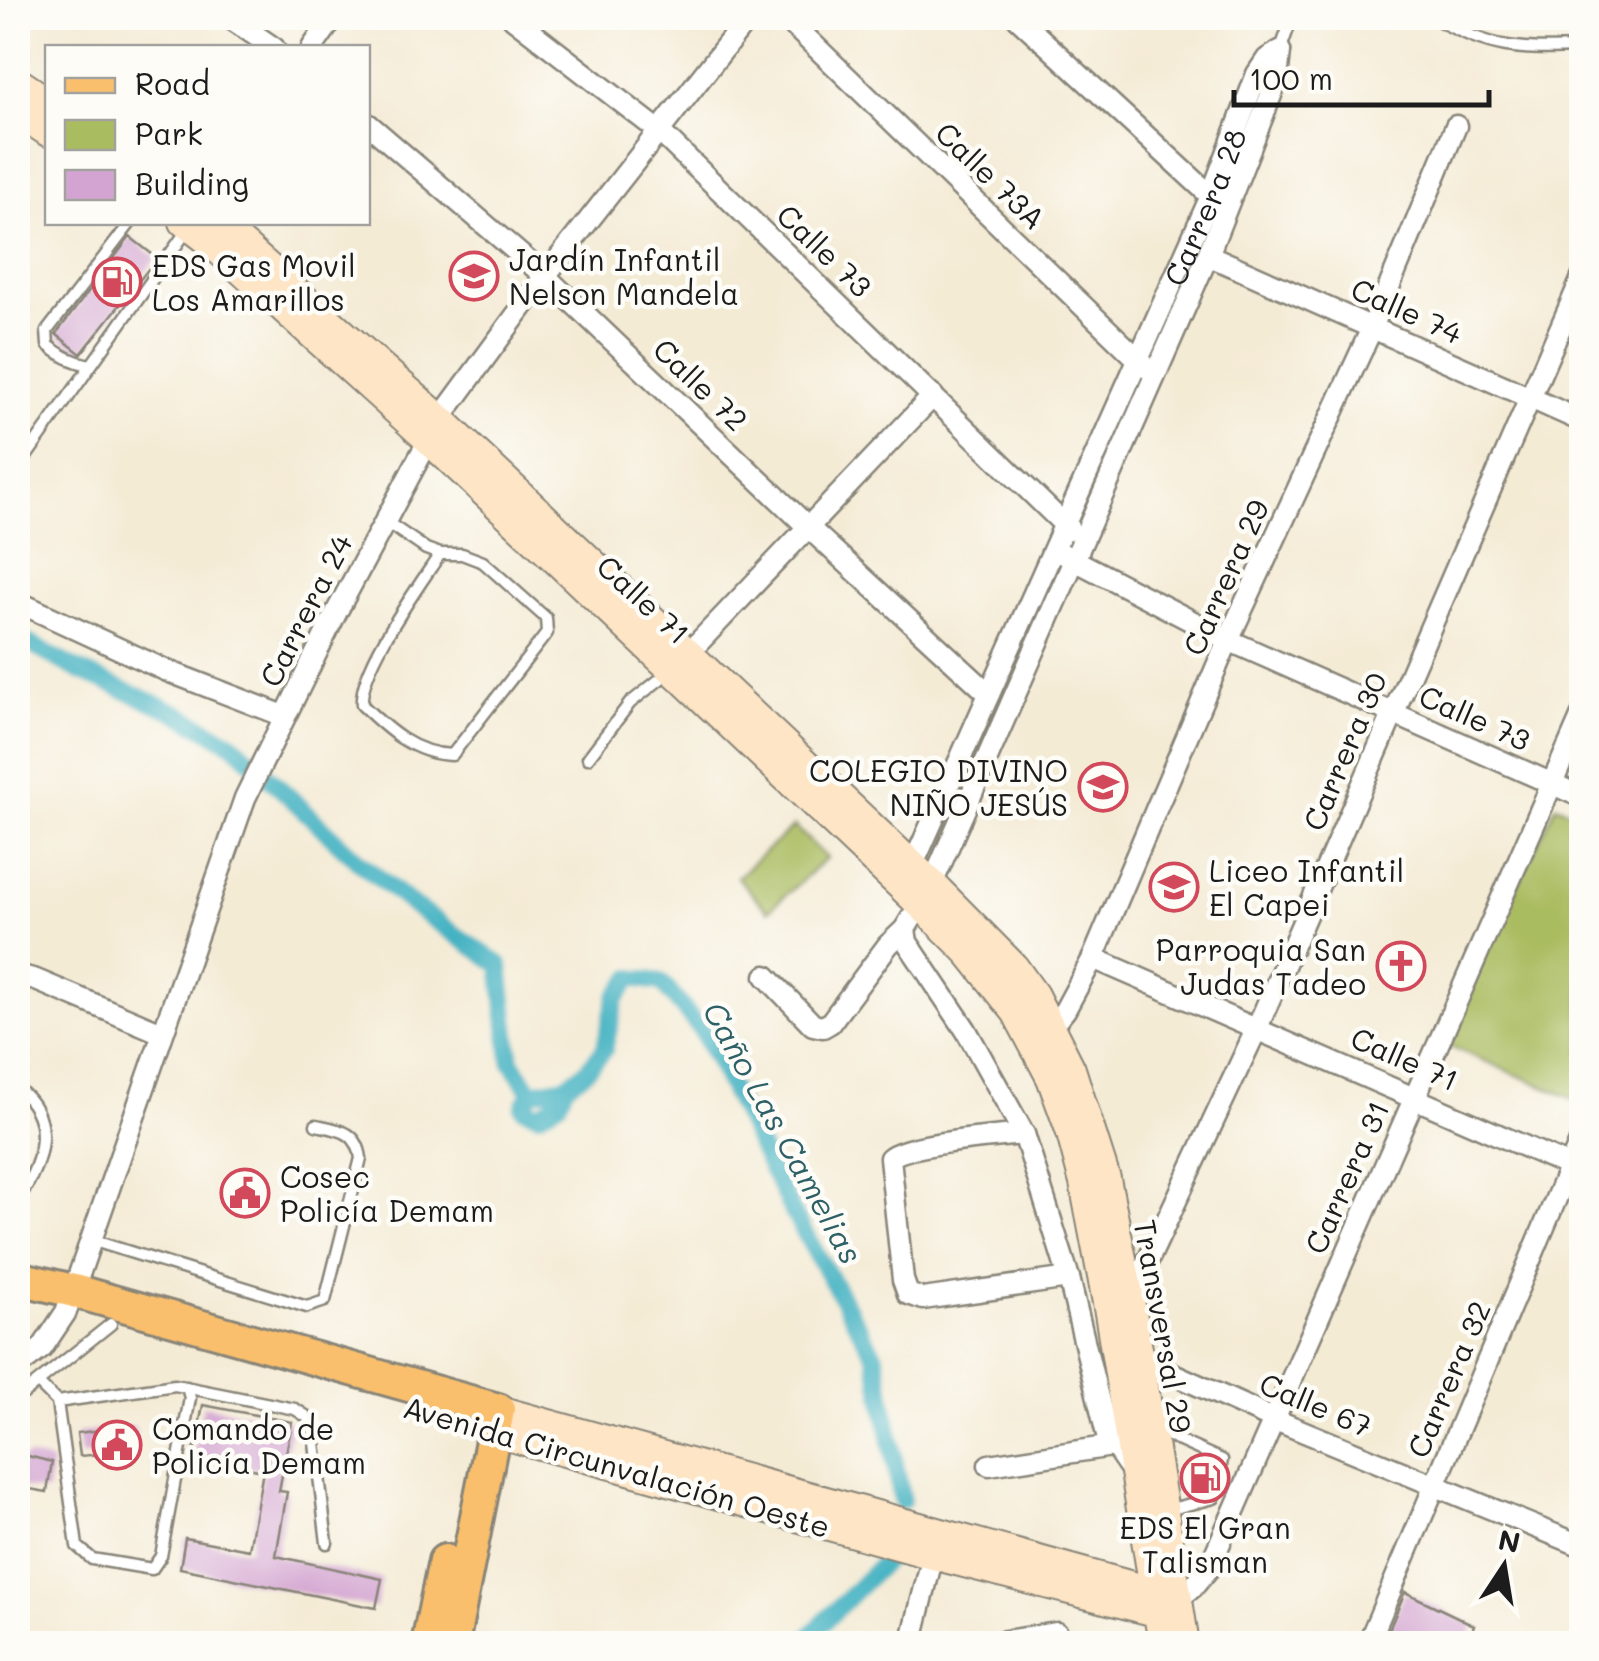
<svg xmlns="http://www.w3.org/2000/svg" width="1599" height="1661" font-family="Mali,sans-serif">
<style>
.green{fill:#aabc60;stroke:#636c3e;stroke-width:2.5}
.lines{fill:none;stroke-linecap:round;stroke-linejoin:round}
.canal{stroke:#45b2c2;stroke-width:18}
.building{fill:#d3a4d1}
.lane-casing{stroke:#888478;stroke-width:15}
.street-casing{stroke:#888478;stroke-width:25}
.secondary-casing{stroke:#888478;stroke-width:32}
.primary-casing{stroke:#888478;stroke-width:38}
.lane{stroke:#fff;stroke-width:10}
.street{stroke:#fff;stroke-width:20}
.secondary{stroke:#fde5c5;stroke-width:28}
.primary{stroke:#f9bf6d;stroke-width:32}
.labels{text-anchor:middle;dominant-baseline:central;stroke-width:9;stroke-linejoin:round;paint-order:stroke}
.street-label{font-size:30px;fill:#1c1c1c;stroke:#fdfcf7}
.poi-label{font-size:30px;fill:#1c1c1c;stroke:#fdfcf7;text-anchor:start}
.water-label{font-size:32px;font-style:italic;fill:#2e6067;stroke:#fdfcf7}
</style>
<rect width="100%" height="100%" fill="#fdfcf7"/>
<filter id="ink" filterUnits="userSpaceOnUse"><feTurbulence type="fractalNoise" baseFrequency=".01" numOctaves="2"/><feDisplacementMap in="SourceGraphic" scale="20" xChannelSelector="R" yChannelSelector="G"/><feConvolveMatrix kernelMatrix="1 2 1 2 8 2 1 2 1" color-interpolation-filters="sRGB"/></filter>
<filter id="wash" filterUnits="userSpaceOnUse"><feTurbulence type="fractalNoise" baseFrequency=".0048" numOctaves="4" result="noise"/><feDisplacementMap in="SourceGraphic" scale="40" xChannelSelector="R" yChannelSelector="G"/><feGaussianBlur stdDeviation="2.25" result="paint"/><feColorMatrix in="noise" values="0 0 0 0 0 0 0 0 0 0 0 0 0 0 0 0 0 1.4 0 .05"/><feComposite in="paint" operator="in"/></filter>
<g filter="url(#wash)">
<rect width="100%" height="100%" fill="#f4ebd5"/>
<!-- green -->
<path class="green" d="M1556,805L1581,815V1102L1442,1043Z
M794,826L827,858L768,911L737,877Z"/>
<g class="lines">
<!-- canal -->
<path class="canal" d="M18,638L82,672L175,712L233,744L358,861L412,905L500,965L511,1061L531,1092L565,1086L584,1073L604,1050L616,998L631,978L661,982L702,1031L793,1213L875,1356L902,1501
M531,1092L523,1108L539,1114L559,1102L565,1086
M802,1644L892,1554"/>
</g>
<g id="blocks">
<!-- building -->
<path class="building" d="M130,237L157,258L81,354L56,334Z
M203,1405L292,1422L279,1491L287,1492L276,1556L382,1579L376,1608L180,1568L185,1538L249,1550L263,1471L193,1457Z
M135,1426L137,1448L116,1451L118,1459L103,1461L102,1454L80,1456L77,1433Z
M28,1456L52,1462L47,1492L18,1487V1460Z
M1198,1460L1212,1465L1207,1491L1198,1493L1192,1492Z
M1405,1592L1474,1625L1468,1644H1383Z"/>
</g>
</g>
<g filter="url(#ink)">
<use href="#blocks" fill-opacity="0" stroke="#888478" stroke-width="2.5"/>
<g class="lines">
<!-- lane casing -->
<g class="lane-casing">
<path id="lane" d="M1434,18C1492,50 1517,50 1582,48
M1280,51L1292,18
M90,365C74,362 60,356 48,345L47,331L131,222
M18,468L188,229
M385,521L426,549L440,554H462L483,562L546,618L547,633L452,755C414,754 388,730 362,705C358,669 419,586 440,554
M588,758L630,703L669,672
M18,1089C58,1120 41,1165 18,1200
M91,1240L307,1307L325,1301L361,1158C357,1131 340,1130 316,1125
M38,1383L57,1402L175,1385L295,1409L306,1416L313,1426L327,1543
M18,1398L111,1324
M57,1402L77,1546L92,1559L152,1569L161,1556L190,1398L187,1387
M1153,1429L1222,1460L1214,1498L1167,1510"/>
</g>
<!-- street casing -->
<g class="street-casing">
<g id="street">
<path d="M230,18L274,48"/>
<path d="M513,18L659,131L1070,530"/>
<path d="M786,18L1147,368"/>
<path d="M1018,18L1211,196"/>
<path d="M312,48L333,18"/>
<path d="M368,124L545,276L808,527L989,694"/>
<path d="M1208,255L1582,421"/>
<path d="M1063,554L1228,640L1582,797"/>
<path d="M18,602L165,670L284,716"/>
<path d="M679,663L933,396"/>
<path id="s1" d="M908,876L1211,196L1257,74L1267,59L1280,51"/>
<path d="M1093,958L1581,1171"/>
<path d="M18,975L36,980L162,1033"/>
<path d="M766,976L813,1025L823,1027L830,1023L888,945L905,929"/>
<path d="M1042,1038L1065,1010L1093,958L1228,640L1372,328L1456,126"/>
<path d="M1024,1134C997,1137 907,1143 890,1158L903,1280L908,1294L923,1299L1069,1278"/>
<path d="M1130,1299L1257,1028L1582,278"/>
<path d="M1140,1359L1273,1419L1582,1546"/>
<path d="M18,1366L42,1348L66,1312L245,798L337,611L440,419L545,276L748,18"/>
<path d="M989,1465L1112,1446"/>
<path d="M1134,1474L1107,1435L1069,1278L1024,1134L966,1030L907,942L905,929L932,884L1208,255L1277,80L1280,51"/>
<path d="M1178,1599L1193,1587L1209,1568L1582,715"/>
<path d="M911,1644L933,1555"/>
<path d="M986,1644L1057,1633"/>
<path d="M1368,1644L1582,1137"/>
</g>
</g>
<!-- secondary casing -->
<g class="secondary-casing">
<path id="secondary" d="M18,82L48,102
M18,112L48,132
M184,222L210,242L428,439L921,905L969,953L1016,1012L1051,1078L1070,1130L1084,1183L1109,1313L1163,1644
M217,222L440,419L932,884L1014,967L1034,995L1071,1069L1106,1179L1130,1299L1185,1644
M498,1410L1172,1597
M493,1432L933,1555L1175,1617"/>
</g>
<!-- primary casing -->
<g class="primary-casing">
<path id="primary" d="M18,1278L74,1291L498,1410L452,1644
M428,1644L445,1561"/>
</g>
<!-- lane -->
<use href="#lane" class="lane"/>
<!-- street -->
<use href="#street" class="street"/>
<!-- secondary -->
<use href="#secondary" class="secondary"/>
<!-- primary -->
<use href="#primary" class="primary"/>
</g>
</g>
<!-- icons -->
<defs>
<g id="school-ring" transform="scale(2.5)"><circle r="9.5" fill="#fdfcf7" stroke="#d1495b" stroke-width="1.5"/><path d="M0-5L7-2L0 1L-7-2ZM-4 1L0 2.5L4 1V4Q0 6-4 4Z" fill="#d1495b"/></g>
<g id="fuel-ring" transform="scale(2.5)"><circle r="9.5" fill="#fdfcf7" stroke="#d1495b" stroke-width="1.5"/><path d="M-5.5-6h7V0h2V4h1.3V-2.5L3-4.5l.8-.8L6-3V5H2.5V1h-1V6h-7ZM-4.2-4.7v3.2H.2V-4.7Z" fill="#d1495b"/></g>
<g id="church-ring" transform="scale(2.5)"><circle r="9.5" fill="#fdfcf7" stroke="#d1495b" stroke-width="1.5"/><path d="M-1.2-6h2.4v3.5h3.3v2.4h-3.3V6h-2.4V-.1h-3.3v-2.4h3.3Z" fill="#d1495b"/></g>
<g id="civic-ring" transform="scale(2.5)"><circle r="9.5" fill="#fdfcf7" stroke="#d1495b" stroke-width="1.5"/><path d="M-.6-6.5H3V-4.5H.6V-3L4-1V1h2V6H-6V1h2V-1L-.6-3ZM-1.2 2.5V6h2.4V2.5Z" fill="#d1495b"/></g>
</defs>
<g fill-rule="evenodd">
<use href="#school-ring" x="474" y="276"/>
<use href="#fuel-ring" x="117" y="282"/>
<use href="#school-ring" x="1103" y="787"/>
<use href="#school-ring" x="1174" y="887"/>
<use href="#church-ring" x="1401" y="966"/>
<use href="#civic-ring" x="245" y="1193"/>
<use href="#civic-ring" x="117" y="1445"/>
<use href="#fuel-ring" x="1205" y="1478"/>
</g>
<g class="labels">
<!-- street labels -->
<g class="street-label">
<text transform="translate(991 175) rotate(44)">Calle 73A</text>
<text stroke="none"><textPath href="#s1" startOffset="732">Carrera 28</textPath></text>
<text transform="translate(825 250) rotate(44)">Calle 73</text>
<text transform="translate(1407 310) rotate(24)">Calle 74</text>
<text transform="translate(701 384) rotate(44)">Calle 72</text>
<text transform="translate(1225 577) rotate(-66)">Carrera 29</text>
<text transform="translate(644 599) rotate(43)">Calle 71</text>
<text transform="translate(305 610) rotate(-63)">Carrera 24</text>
<text transform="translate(1475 717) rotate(24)">Calle 73</text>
<text transform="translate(1344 751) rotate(-67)">Carrera 30</text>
<text transform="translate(1405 1058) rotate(24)">Calle 71</text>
<text transform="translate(1346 1177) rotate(-66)">Carrera 31</text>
<text transform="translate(1164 1326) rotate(80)">Transversal 29</text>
<text transform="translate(1448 1379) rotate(-67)">Carrera 32</text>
<text transform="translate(1316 1404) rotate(23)">Calle 67</text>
<text transform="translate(617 1466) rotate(16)">Avenida Circunvalación Oeste</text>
</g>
<!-- poi labels -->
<g class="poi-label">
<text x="509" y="259">Jardín Infantil<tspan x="509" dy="34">Nelson Mandela</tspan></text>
<text x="152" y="265">EDS Gas Movil<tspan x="152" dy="34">Los Amarillos</tspan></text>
<text x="1068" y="770" text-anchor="end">COLEGIO DIVINO<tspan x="1068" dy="34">NIÑO JESÚS</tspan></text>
<text x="1209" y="870">Liceo Infantil<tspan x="1209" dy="34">El Capei</tspan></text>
<text x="1366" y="949" text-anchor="end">Parroquia San<tspan x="1366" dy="34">Judas Tadeo</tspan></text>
<text x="280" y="1176">Cosec<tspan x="280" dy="34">Policía Demam</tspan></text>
<text x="152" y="1428">Comando de<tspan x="152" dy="34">Policía Demam</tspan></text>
<text x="1205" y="1527" text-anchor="middle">EDS El Gran<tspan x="1205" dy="34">Talisman</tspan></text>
</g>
<!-- water labels -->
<g class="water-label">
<text transform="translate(784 1132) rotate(61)">Caño Las Camelias</text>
</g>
</g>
<!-- margin -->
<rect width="1599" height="1661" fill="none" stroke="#fdfcf7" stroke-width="60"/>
<!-- legend -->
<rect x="45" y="45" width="325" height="180" fill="#fdfcf7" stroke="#a3a29f" stroke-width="2.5"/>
<rect x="65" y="78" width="50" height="15" fill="#f9bf6d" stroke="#a3a29f" stroke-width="2.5"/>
<text x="135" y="95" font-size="30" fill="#1c1c1c">Road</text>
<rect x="65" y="120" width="50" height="30" fill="#aabc60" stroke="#a3a29f" stroke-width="2.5"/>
<text x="135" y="145" font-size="30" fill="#1c1c1c">Park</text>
<rect x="65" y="170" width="50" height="30" fill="#d3a4d1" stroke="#a3a29f" stroke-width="2.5"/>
<text x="135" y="195" font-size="30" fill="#1c1c1c">Building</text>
<!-- north arrow -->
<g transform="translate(1504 1566) rotate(12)" stroke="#fdfcf7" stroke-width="8" paint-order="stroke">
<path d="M0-8L18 38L0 25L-18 38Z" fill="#1c1c1c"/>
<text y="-15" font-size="28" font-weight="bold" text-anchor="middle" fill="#1c1c1c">N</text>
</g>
<!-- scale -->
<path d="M1234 90v15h255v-15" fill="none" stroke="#1c1c1c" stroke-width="5"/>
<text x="1249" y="90" font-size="30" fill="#1c1c1c" stroke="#fdfcf7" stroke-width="8" paint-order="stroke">100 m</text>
</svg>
